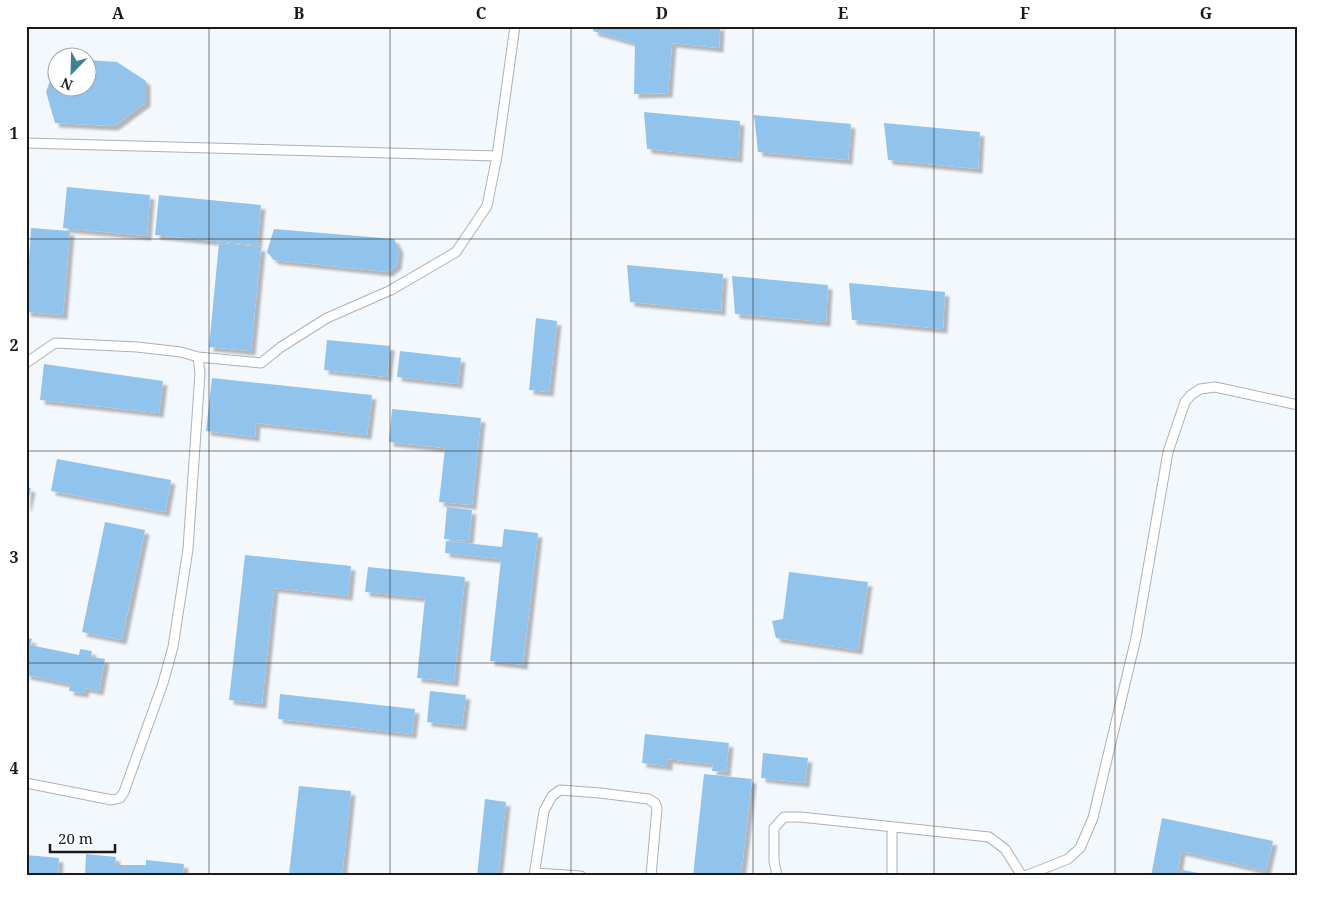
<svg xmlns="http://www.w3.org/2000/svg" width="1324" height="902" font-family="'Noto Serif',serif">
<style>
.building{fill:#91c4ed;filter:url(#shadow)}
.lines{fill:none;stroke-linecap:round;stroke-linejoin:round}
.service-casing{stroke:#abb1b5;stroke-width:11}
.service{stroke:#fff;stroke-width:9}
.grid{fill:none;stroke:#191a1c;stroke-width:1;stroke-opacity:0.55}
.neatline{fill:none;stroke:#191a1c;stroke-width:2}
.grid-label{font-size:16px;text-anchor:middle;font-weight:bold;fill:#191a1c}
</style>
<defs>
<filter id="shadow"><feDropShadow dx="4.5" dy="4.5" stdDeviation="1" flood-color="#0004"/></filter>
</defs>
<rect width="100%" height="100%" fill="#f3f8fd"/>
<!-- building -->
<path class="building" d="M594,26H720L719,48L672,43L668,93L634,94L635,43L593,31Z
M88,60L117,62L146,81V102L114,126L55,123L46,92L57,61L58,88H88Z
M644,112L740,121L738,158L647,149Z
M754,115L851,124L848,160L758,152Z
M884,123L980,132L978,169L888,160Z
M67,187L150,195L147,236L63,228Z
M159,195L261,205L257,245L155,235Z
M31,228L70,231L63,315L26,312Z
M274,229L394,239L399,249L397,265L388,272L274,260L267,252Z
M219,243L261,247L251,351L209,347Z
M627,265L723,274L721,311L630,302Z
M732,276L828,285L826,322L735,314Z
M849,283L945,292L943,329L852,320Z
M536,318L557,321L549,392L529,390Z
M327,340L390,346L387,377L324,370Z
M400,351L461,358L458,384L397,377Z
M44,364L163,381L159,413L40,400Z
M212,378L372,395L367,435L256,423L255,437L206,431Z
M392,409L481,418L472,505L439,502L445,448L389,442Z
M57,459L171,480L165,512L51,491Z
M26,487L31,488L27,507H26Z
M447,507L472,510L469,541L444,539Z
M105,522L145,530L122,640L82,632Z
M504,529L538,533L523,665L490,661L501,559L445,553L446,541L502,547Z
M245,555L351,566L348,596L274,588L262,704L229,700Z
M368,567L465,577L454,682L417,678L425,598L365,592Z
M789,572L868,582L858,650L776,638L772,621L783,619Z
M26,638L32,639L30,645L79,655L80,649L92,651L91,657L105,659L99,691L85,688L84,693L69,691L71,684L26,675Z
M430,691L466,695L462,726L427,722Z
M280,694L415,709L412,734L278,719Z
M645,734L729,743L726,772L712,771L713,764L668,759V766L642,763Z
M763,753L808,758L805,783L761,778Z
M704,774L752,779L741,876H693Z
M299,786L351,791L342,876H309L289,874Z
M485,799L506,802L498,876H477Z
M1162,818L1273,841L1266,871L1181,851L1177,876H1151Z
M86,854L116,857L115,865H146V860L184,864L183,876H85Z
M26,855L59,858L58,876H26Z
M1182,870L1209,875V876H1181Z"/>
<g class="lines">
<!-- service casing -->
<g class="service-casing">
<path id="service" d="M26,143L497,156
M26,363L55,343L137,347L181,352L198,357L261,363L281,347L327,318L391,290L456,252L487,206L497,156L515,26
M26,783L112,800L120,798L124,792L163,683L173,647L188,549L200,373L198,357
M535,873L581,876
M534,876L544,811L552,796L560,790L600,793L648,799L655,803L657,808L651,876
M777,876L774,861V828L784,817H800L989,837L1005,849L1022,876
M892,876V827
M1025,876L1068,859L1080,848L1093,818L1136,638L1168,452L1185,402L1191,395L1200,389L1215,387L1298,405"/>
</g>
<!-- service -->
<use href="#service" class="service"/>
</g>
<!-- grid -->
<path class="grid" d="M209,26V876M390,26V876M571,26V876M753,26V876M934,26V876M1115,26V876M26,239H1298M26,451H1298M26,663H1298"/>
<!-- border -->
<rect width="1324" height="902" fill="none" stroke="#ffffff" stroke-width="55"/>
<!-- north arrow -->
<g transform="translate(72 72) rotate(203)"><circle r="24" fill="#ffffff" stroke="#a3a3a4"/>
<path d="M0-4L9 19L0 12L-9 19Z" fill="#3f8192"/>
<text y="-8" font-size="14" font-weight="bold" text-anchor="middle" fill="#191a1c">N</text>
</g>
<!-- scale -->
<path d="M50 844v8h65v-8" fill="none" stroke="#191a1c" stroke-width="2.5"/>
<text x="58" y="844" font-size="15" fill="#191a1c" stroke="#ffffff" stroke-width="4" paint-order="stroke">20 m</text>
<rect x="28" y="28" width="1268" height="846" class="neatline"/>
<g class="grid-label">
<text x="118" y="19">A</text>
<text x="299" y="19">B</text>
<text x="481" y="19">C</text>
<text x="662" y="19">D</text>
<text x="843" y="19">E</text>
<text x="1025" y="19">F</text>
<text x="1206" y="19">G</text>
<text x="14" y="139">1</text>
<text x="14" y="351">2</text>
<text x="14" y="563">3</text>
<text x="14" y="774">4</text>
</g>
</svg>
